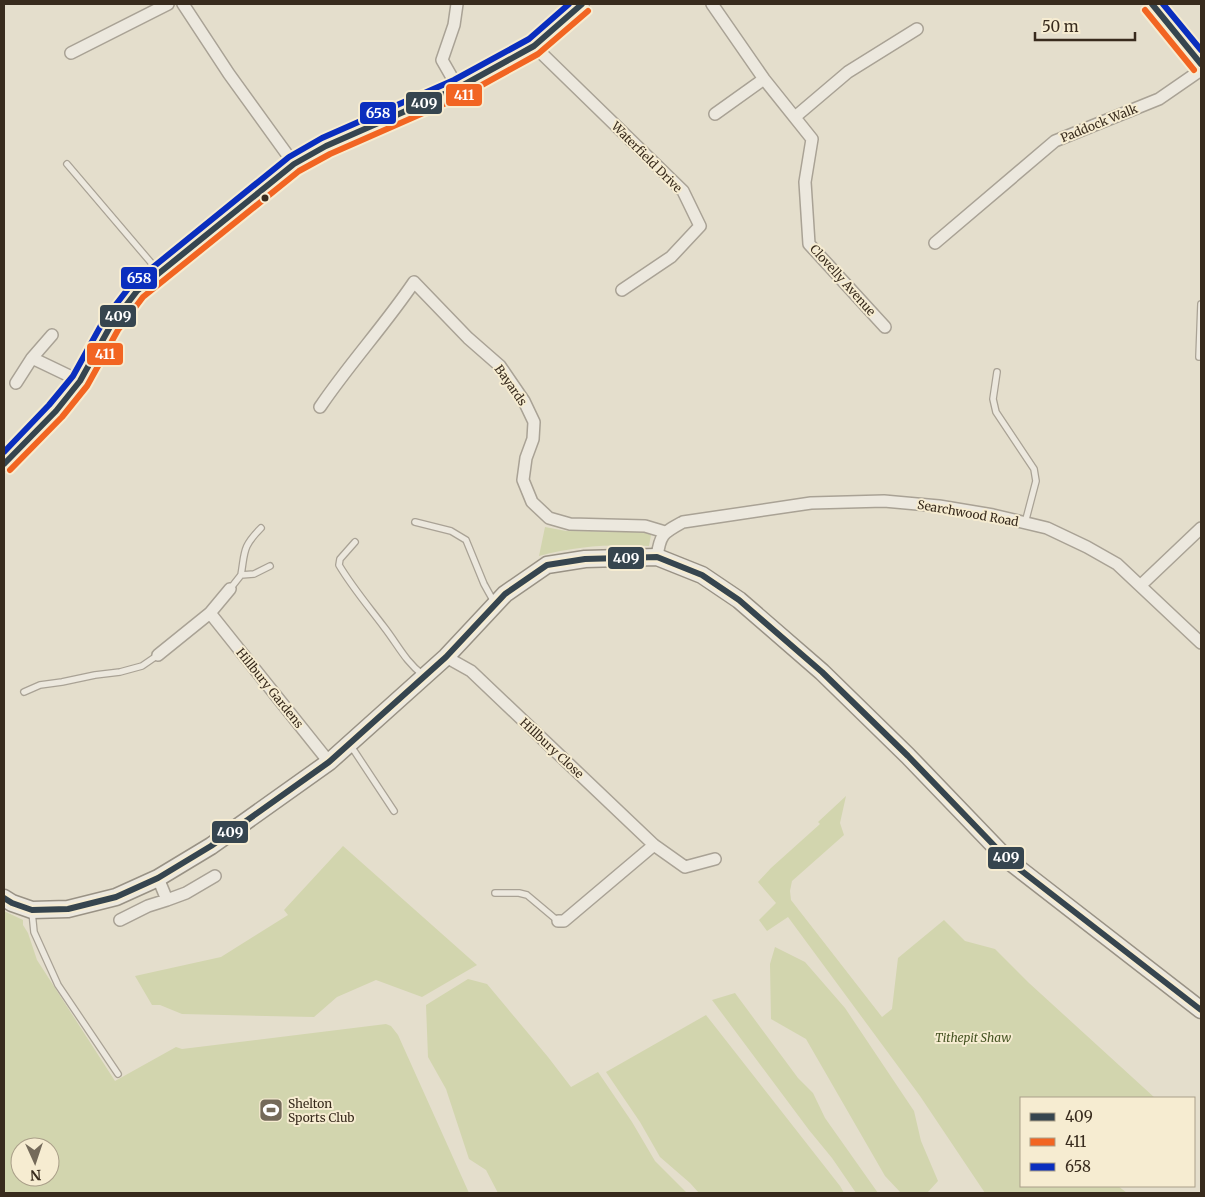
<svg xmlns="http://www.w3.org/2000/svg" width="1205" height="1197" font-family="Merriweather,serif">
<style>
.green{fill:#d2d5ae;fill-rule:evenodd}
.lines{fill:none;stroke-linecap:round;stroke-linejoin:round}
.service-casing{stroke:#a9a295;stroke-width:8}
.minor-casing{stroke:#a9a295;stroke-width:14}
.tertiary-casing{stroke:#a9a295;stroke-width:16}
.secondary-casing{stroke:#999285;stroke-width:19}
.service{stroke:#ece8de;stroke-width:5.5}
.minor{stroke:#ece8de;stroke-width:11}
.tertiary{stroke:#ece8de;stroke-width:14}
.secondary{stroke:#ece8de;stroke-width:16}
.bus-1-casing{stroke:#f6ecd1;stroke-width:10}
.bus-2-casing{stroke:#f6ecd1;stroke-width:10}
.bus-3-casing{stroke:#f6ecd1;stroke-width:10}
.bus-1{stroke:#36454f;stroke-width:6}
.bus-2{stroke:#f26522;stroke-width:6}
.bus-3{stroke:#0a2ebe;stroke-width:6}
.bus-dot{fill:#382b1d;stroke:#f6ecd1;stroke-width:2}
.labels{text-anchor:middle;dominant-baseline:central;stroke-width:4;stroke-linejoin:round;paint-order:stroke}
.street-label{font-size:12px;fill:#382b1d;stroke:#f6ecd1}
.park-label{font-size:12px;font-style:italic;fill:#465423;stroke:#f6ecd1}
.poi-label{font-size:12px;fill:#382b1d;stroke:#f6ecd1;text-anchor:start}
.line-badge{stroke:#f6ecd1;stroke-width:2}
.badge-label{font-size:14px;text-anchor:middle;font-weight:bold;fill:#fff}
</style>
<rect width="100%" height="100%" fill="#e4decc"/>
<!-- green -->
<path class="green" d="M545,527L566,531L644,532L651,535L649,546C612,544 576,546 539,556Z
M846,796L840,823L844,835L792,881L790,891L791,900L882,1017L892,1009L898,958L944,920L965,941L995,949L1029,983L1155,1098H1021V1186H1118L1127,1193H985L920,1096L788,917L767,931L759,920L776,903L758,882L771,868L820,824L818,822Z
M343,846L477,965L422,997L376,980L337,997L314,1017L182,1014L160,1005H152L135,976L221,957L288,915L284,910Z
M4,911L23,920V925L28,933L37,960L115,1081L176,1047L182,1049L386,1024L391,1026L398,1035L469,1193H4ZM20,1147H50V1177H20Z
M775,947L805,962L845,1008L914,1111L921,1141L938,1181L927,1193H901L885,1176L806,1039L771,1019L770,964Z
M468,979L487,984L548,1057L571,1087L598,1072L632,1122L655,1161L687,1193H498L486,1170L469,1159L446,1089L428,1057L426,1005Z
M735,993L798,1078L813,1093L825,1118L878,1193H856L832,1158L809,1130L712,1000Z
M706,1015L840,1186L844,1193H699L690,1183L660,1157L640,1122L606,1072Z"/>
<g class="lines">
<!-- service casing -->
<g class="service-casing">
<path id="service" d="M67,164L159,272
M1199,357L1201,304
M997,372L993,399L996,412L1034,469L1036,481L1025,523
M415,522L451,531L466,540L484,584L494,602
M355,542L340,559L339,565C352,587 369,607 384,627C398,645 405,661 423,675
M241,575C245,552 242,547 261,528
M230,589L241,575L254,574L270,566
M24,692L40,685L62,682L95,675L120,672L142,666L158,655
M351,746L394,811
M495,893H519L527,895L558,921
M32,912L34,932L58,985L118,1074"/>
</g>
<!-- minor casing -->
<g class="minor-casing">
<path id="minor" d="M183,4L229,74L294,164
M457,4L454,25L442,60L458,88
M712,4L764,79L812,139L805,182L809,244L885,327
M534,46L683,191L700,226L671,257L622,290
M71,53L168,4
M715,114L764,79
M795,117L848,72L917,29
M935,243L1055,141L1159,99L1201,70
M52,335L32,358L80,381
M16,383L32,358
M320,407C349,364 385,325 414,282L468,338L500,366L524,401L534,422L533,439L526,458L523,480L532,502L549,518L570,524L645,526L665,532
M657,557C660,534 663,533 683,522L811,503L884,501L939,506L993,515L1047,528L1087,547L1117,564L1201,643
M1141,585L1201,528
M210,613L329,762
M158,655L210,613L230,589
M446,657L471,671L654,845L685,867L715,859
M158,878L167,900L186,893L215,876
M120,920L148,906L167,900
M558,921H564L654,845"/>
</g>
<!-- tertiary casing -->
<g class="tertiary-casing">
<path id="tertiary" d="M1152,4L1201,64
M4,464L56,411L80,381L111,325L137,291L159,272L294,164L326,146L458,88L534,46L582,4"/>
</g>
<!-- secondary casing -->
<g class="secondary-casing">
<path id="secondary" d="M4,898L12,903L32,910L68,909L116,897L158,878L211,846L329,762L446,657L505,594L547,565L585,559L657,557L702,575L739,600L822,672L908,756L1009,861L1201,1010"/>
</g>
<!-- service -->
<use href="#service" class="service"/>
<!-- minor -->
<use href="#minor" class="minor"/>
<!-- tertiary -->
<use href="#tertiary" class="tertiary"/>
<!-- secondary -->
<use href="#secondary" class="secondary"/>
<!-- bus-1 casing -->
<g class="bus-1-casing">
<path id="bus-1" d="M1152,4L1201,64
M4,464L56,411L80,381L111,325L137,291L294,164L326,146L458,88L534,46L582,4
M4,898L12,903L32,910L68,909L116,897L158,878L211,846L329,762L446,657L505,594L547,565L585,559L657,557L702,575L739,600L822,672L908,756L1009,861L1201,1010"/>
</g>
<!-- bus-2 casing -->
<g class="bus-2-casing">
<path id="bus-2" d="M1145,10L1194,70
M10,470L62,417L87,386L118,330L143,297L299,171L330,154L462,96L538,54L588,11"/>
</g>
<!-- bus-3 casing -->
<g class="bus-3-casing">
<path id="bus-3" d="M1163,4L1201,50
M4,452L49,405L73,376L104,320L131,285L289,157L322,138L454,80L529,39L569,4"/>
</g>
<!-- bus-1 -->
<use href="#bus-1" class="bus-1"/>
<!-- bus-2 -->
<use href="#bus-2" class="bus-2"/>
<!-- bus-3 -->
<use href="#bus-3" class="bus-3"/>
</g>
<!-- icons -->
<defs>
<g id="stadium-square" transform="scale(1.25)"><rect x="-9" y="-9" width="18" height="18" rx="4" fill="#746a5a" stroke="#f6ecd1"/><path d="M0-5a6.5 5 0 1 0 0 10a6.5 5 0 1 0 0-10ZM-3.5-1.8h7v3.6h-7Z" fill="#fff"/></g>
</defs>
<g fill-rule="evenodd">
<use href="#stadium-square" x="271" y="1110"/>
</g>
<!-- markers -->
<circle class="bus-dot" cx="265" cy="198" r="4.5"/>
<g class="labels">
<!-- street labels -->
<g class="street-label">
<text transform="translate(1099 123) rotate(-22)">Paddock Walk</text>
<text transform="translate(647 157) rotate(45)">Waterfield Drive</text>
<text transform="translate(843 280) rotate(48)">Clovelly Avenue</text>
<text transform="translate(511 385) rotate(55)">Bayards</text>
<text transform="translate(968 513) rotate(10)">Searchwood Road</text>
<text transform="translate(270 688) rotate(51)">Hillbury Gardens</text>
<text transform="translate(552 748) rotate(43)">Hillbury Close</text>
</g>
<!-- park labels -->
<g class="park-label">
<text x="973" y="1037">Tithepit Shaw</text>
</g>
<!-- poi labels -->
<g class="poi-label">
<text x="288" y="1103">Shelton<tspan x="288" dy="14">Sports Club</tspan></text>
</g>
</g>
<g class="line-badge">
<rect x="445" y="83" width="38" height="24" rx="5" fill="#f26522"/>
<rect x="405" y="91" width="38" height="24" rx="5" fill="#36454f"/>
<rect x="359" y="101" width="38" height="24" rx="5" fill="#0a2ebe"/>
<rect x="120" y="266" width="38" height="24" rx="5" fill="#0a2ebe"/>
<rect x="99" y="304" width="38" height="24" rx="5" fill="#36454f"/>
<rect x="86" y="342" width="38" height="24" rx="5" fill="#f26522"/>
<rect x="607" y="546" width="38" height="24" rx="5" fill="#36454f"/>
<rect x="211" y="820" width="38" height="24" rx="5" fill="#36454f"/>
<rect x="987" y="846" width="38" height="24" rx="5" fill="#36454f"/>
</g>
<g class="badge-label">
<text x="464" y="100">411</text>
<text x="424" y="108">409</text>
<text x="378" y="118">658</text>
<text x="139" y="283">658</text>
<text x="118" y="321">409</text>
<text x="105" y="359">411</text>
<text x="626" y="563">409</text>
<text x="230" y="837">409</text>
<text x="1006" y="862">409</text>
</g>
<!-- border -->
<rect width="1205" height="1197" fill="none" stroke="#382b1d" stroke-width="10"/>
<!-- legend -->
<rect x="1020" y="1097" width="175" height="90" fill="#f6ecd1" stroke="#aa9f89"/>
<rect x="1030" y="1113" width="25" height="8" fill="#36454f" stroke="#aa9f89"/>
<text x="1065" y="1122" font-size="15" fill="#382b1d">409</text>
<rect x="1030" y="1138" width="25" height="8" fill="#f26522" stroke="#aa9f89"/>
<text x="1065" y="1147" font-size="15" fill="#382b1d">411</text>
<rect x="1030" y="1163" width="25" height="8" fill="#0a2ebe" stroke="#aa9f89"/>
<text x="1065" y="1172" font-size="15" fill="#382b1d">658</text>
<!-- north arrow -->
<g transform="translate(35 1162) rotate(177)"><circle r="24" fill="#f6ecd1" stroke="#aa9f89"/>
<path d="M0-4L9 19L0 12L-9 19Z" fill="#746a5a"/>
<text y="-8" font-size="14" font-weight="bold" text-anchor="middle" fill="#382b1d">N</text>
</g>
<!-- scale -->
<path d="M1035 32v8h100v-8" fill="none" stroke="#382b1d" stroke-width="2.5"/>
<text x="1042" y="32" font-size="15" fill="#382b1d" stroke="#f6ecd1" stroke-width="4" paint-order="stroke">50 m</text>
</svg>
